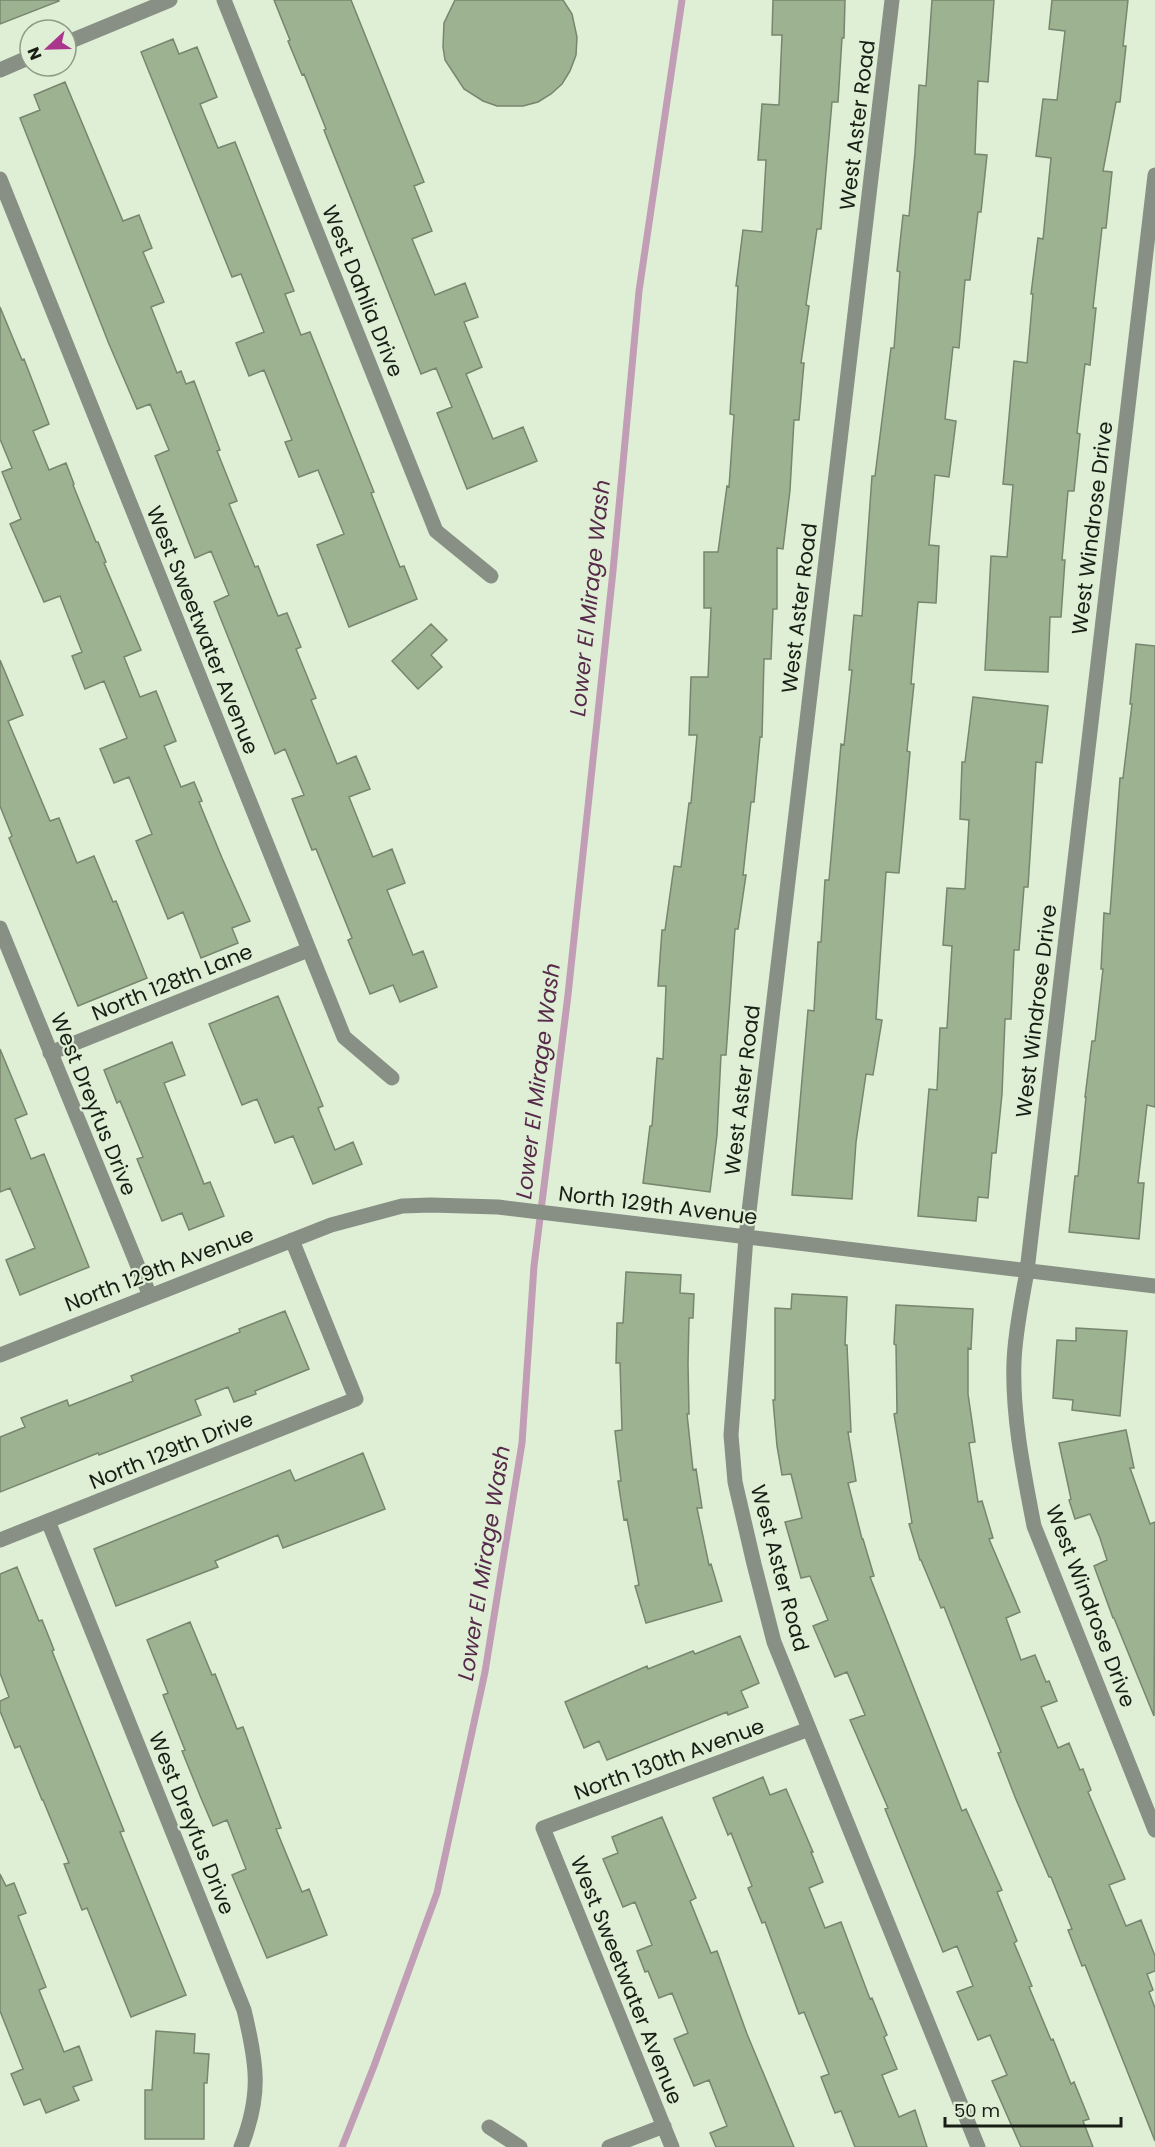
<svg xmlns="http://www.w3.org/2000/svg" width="1155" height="2147" font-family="Poppins,sans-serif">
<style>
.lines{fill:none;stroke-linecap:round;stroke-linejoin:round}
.stream{stroke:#c19eb5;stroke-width:7}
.building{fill:#9db291;stroke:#77866e;stroke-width:1.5}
.minor{stroke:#888f84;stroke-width:15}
.labels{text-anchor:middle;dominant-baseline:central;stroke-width:4.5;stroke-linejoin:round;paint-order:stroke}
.street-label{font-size:21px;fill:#181e15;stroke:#deefd5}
.water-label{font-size:22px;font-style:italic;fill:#57294a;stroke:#deefd5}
</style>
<rect width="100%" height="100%" fill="#deefd5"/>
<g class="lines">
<!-- stream -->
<path class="stream" d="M342,2147L374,2066L437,1893L485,1672L522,1443L534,1266L568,995L613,571L639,291L682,0"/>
</g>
<!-- building -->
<path class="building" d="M0,0H58L59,1L0,24Z
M274,0H351L424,182L414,186L432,231L412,239L435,295L465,283L478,317L464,322L482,367L466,374L493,439L523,427L537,461L467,489L437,413L452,407L436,368L421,374L324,130L326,129L304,74L302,75L288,41L290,40Z
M455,0H563L572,14L577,37L576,55L570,71L562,84L551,94L538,102L523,106H497L483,101L464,89L445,60L443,47L444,23Z
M773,0H845L844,38H842L838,102H832L821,229H817L806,305L809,306L801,363H804L799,420H794L790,490L783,549L777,548V609H773L771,659H764L762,737H760L754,802H751L743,875H746L738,929H735L726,1055H721L717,1135L710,1192L643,1183L650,1126H652L657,1058L663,1059L666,986H658L662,930H665L674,866L681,867L689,803H691L697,735H689L691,677H708L711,608H704V552H718L727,486L729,487L734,415L730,414L738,286H736L743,230L762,232L766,160H758L762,104L779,105L782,35H772Z
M932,0H994L988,82L978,81L975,154L987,155L981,212H978L970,280H965L959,348L953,347L945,419L956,421L949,477L935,475L929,545L939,546L936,603L918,602L911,684H914L907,751L910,752L899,873L886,872L876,1019L882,1020L873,1075L866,1074L856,1142L852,1199L792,1195L808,1010L814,1011L818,942H821L825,880H829L841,744L844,745L852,670H849L854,615L862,616L872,476H875L891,348H894L900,272L897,271L903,215L909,216L915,153L919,85L926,86Z
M1052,0H1128L1123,46H1126L1120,102H1116L1103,171L1112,172L1106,228H1102L1093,308H1096L1090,365L1085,364L1077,433L1080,434L1074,491H1068L1062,560H1065L1061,617H1050L1048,672L985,670L991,556L1007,557L1013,485L1003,484L1014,361L1027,363L1033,294H1031L1038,238L1043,239L1051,158L1036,156L1043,99L1057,100L1065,31L1049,29Z
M173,39L179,54L197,47L217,97L200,104L218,148L235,142L294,291L285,294L301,335L310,332L374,492L371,493L400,567L404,566L417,599L349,627L317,545L344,534L318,470L299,477L285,442L292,440L264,370L249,376L236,343L264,332L241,274L232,277L141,52Z
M65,82L123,221L139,215L152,248L143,252L164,302L151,307L177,373L181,371L186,384L194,381L220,450L217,451L237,501L229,504L255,567L258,566L278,616L287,613L301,647L296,649L316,698L311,700L337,764L356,756L370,789L349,797L373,857L392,849L405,883L387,890L413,955L423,951L437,987L400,1002L393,985L370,994L348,940L352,938L316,849L312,850L292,799L304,795L285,749L275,754L214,602L229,595L211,551L195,558L155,456L169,450L150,404L137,409L109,344L20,118L40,110L34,95Z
M0,307L22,360L24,359L49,424L33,431L49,470L66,463L74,484L73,485L96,542H98L106,562L104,563L141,650L124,657L140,697L156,691L176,741L164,746L181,787L194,782L202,801L199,802L222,858L250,921L232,928L238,943L201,958L183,912L168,919L136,841L152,834L129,777L114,783L100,749L127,738L104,681L85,689L72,656L82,652L60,596L44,602L10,524L21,519L2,472L12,468L0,439Z
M431,624L447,640L431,655L442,667L418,689L392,661Z
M1136,644L1155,646V1107L1147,1105L1138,1183H1144L1139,1239L1069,1232L1075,1176H1078L1086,1097H1085L1092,1041H1095L1103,969H1101L1104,913L1110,914L1120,778H1123L1132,704H1130Z
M0,660L23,715L8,721L50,821L59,818L77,863L94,856L113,902L116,901L147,978L78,1006L9,838L12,836L0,806Z
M973,697L1048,706L1042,763L1036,762L1028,887H1024L1019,950H1014L1011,1019H1005L1002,1094L996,1153H992L988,1198L978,1197L976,1221L918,1216L929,1089L937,1090L940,1028H947L952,946L943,945L947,888L965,889L969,820L960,819L962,762H965Z
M278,996L323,1106L318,1108L335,1150L353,1142L362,1164L313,1184L293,1136L275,1143L257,1099L242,1105L209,1024Z
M172,1042L185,1075L164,1083L204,1184L210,1182L224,1216L189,1230L182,1213L162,1221L137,1159L143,1157L120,1101L117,1103L104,1070Z
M0,1049L27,1114L15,1119L31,1159L44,1154L89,1267L20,1295L6,1260L35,1248L10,1188L0,1192Z
M626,1272L681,1275L680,1293L694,1294L693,1318H689L688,1363L689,1414H687L693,1470L696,1469L702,1508H697L709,1565L711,1564L722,1601L646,1623L635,1586L639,1585L627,1519L624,1520L618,1481H621L615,1431L622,1430L620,1363H616L617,1323H623Z
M792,1294L847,1297L845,1345H847L851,1432H848L856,1481L848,1483L862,1539H863L874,1576L870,1577L962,1811L966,1809L1002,1890L997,1892L1017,1941L1014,1943L1032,1986L1029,1987L1051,2040L1053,2039L1071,2084L1074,2082L1089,2119L1083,2121L1093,2147H1021L992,2081L1007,2075L990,2035L978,2040L957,1992L973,1986L957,1946L943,1952L885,1809L888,1808L850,1720L865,1715L847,1672L835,1677L813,1626L828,1620L810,1576L801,1578L785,1522L802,1518L791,1474L782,1475L777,1446L773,1400H775V1308L791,1309Z
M896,1305L973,1309L971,1349L968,1348V1394L975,1442L969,1443L978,1502L982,1501L993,1538L989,1539L1020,1612L1006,1618L1021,1660L1035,1655L1046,1682L1049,1681L1057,1701L1041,1707L1058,1748L1069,1743L1080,1770L1083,1769L1091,1790L1088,1792L1125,1879L1109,1885L1126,1926L1141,1920L1155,1956V1971L1147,1974L1153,1990L1149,1992L1155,2008V2141L1085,1965L1082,1966L1068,1930L1072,1929L1051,1877H1049L1015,1797L998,1753L1001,1752L944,1607L941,1608L921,1560H920L909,1524L912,1523L894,1414L897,1413L896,1345L894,1344Z
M285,1311L309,1369L255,1391L256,1394L234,1402L228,1387L195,1400L201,1415L99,1455L98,1453L0,1492V1437L25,1427L21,1418L67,1400L69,1406L133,1381L131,1376L240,1332L239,1329Z
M1076,1328L1127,1331L1120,1416L1072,1410L1073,1400L1053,1398L1057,1340L1076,1341Z
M1126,1430L1134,1468H1130L1150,1524L1155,1522L1154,1716L1114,1618H1113L1094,1566L1107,1560L1100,1538L1090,1514L1075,1519L1069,1500L1071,1499L1059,1443Z
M363,1453L385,1509L283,1548L278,1535L215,1561L218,1567L116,1606L94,1549L290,1470L295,1481Z
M17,1567L39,1621L42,1620L54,1650L52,1651L124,1831L120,1832L186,1995L131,2017L87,1908L82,1910L64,1864L69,1863L43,1800H42L20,1746L15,1748L0,1711V1701L9,1697L0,1673V1574Z
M190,1622L212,1675L215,1674L237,1729L243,1727L281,1828L276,1829L302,1892L309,1889L327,1935L267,1958L232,1875L246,1869L227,1820L213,1826L201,1798L182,1751L185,1750L163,1695L168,1693L147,1640Z
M740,1636L759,1683L741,1691L748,1707L728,1715L727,1712L607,1760L599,1741L584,1748L565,1702L647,1666L648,1669L693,1651L695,1654Z
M763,1777L770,1795L786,1789L813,1852H811L823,1882L809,1888L825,1928L841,1922L870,1999L872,1998L887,2035L884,2037L897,2069L882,2075L899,2117L915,2110L927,2147H855L841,2111L835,2113L821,2077L829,2074L804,2012L799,2014L765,1922L762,1923L748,1888L752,1886L731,1833L728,1835L713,1798Z
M662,1817L696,1898L690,1901L711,1953L717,1951L747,2034L794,2147H716L710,2133L727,2126L709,2080L694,2086L674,2039L688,2033L672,1993L659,1998L648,1971L645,1972L637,1951L652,1945L635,1902L623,1907L603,1859L618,1853L612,1837Z
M0,1874L6,1886L14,1883L26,1913L18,1916L46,1987L39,1990L64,2052L79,2046L92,2080L73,2087L79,2100L46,2113L40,2099L24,2105L11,2074L23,2069L0,2011Z
M156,2031L195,2034L194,2053L209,2054L207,2083H204V2139H145V2090H152Z"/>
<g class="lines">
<!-- minor -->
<path class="minor" d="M224,0L436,531L491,576
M892,0L746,1237L731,1435L735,1482L754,1564L774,1642L978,2147
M66,43L170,0
M0,70L30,57
M1155,175L1027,1271C1022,1300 1015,1332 1014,1362C1012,1416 1024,1474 1034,1526L1155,1830
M0,179L344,1037L392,1078
M0,928L150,1296
M50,1053L308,950
M0,1355L331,1225L402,1206L431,1205L498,1207L1155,1286
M48,1521L244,2010C257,2064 262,2094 241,2147
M0,1540L356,1399L292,1240
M489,2127L520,2147
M609,2147L664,2126
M672,2147L543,1828L809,1729"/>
</g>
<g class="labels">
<!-- street labels -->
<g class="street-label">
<text transform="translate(857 125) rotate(-83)">West Aster Road</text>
<text transform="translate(363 291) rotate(68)">West Dahlia Drive</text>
<text transform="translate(1092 528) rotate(-83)">West Windrose Drive</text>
<text transform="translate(799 608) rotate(-83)">West Aster Road</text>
<text transform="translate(203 630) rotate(68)">West Sweetwater Avenue</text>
<text transform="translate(172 982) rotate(-22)">North 128th Lane</text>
<text transform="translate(1036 1011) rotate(-83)">West Windrose Drive</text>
<text transform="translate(742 1090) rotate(-83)">West Aster Road</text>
<text transform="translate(94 1104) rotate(68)">West Dreyfus Drive</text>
<text transform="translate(658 1205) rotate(7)">North 129th Avenue</text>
<text transform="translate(159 1269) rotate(-21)">North 129th Avenue</text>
<text transform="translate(171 1450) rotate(-22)">North 129th Drive</text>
<text transform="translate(780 1568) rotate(75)">West Aster Road</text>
<text transform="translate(1091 1606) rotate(69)">West Windrose Drive</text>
<text transform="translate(669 1759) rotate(-20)">North 130th Avenue</text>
<text transform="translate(192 1823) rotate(68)">West Dreyfus Drive</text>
<text transform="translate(627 1980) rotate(68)">West Sweetwater Avenue</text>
</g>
<!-- water labels -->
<g class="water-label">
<text transform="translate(590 598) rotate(-84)">Lower El Mirage Wash</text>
<text transform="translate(538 1081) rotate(-83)">Lower El Mirage Wash</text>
<text transform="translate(484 1563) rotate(-81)">Lower El Mirage Wash</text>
</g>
</g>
<!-- north arrow -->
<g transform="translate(48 48) rotate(248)"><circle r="28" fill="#deefd5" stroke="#8f9b88" stroke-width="1.5"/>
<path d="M0-4.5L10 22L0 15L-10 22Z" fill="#aa358c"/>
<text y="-9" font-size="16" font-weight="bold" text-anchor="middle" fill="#181e15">N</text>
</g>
<!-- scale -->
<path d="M945 2117v9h176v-9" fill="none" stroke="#181e15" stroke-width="3"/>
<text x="954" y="2117" font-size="18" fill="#181e15" stroke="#deefd5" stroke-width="4.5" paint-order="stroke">50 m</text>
</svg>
